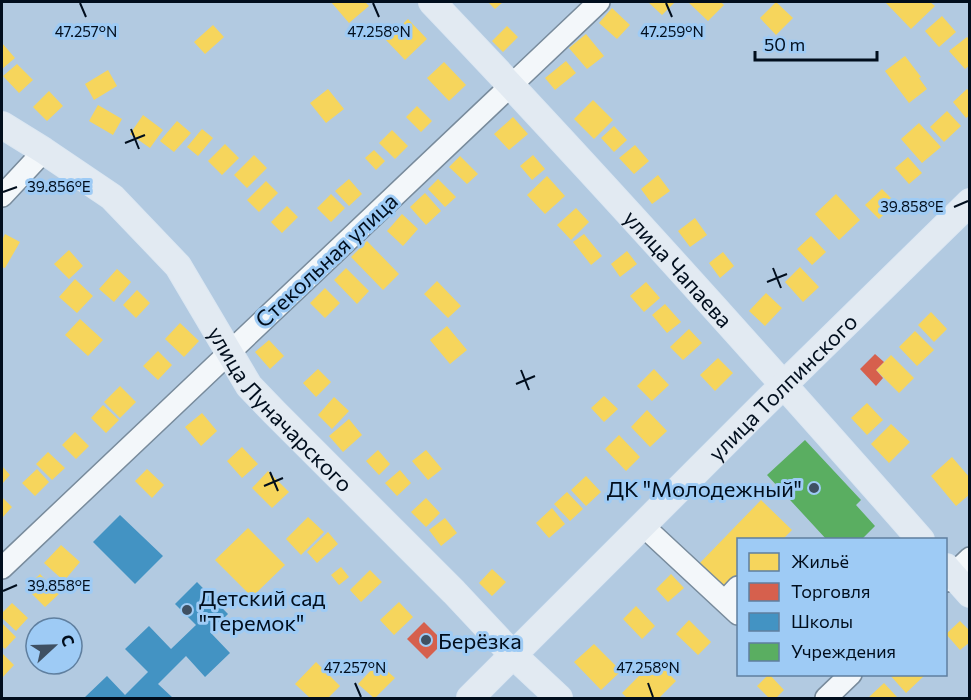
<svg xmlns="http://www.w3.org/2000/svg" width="971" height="700" font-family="Commissioner,sans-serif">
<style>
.homes{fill:#f6d55c}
.shops{fill:#d6604d}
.schools{fill:#4393c3}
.public{fill:#5aae61}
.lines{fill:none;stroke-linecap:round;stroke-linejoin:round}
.minor-casing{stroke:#788b9c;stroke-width:24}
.major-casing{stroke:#dce7f2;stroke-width:28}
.minor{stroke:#f3f7fa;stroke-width:21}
.major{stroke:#e2eaf2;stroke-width:26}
.ticks{fill:none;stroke:#010e1d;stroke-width:2}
.poi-dot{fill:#3f5062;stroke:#9ecbf5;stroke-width:2}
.labels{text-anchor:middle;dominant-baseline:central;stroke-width:6;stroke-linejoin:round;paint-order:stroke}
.street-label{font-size:22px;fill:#010e1d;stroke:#9ecbf5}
.poi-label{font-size:22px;fill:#010e1d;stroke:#9ecbf5;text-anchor:start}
.ticks-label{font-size:15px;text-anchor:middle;fill:#010e1d;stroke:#9ecbf5;stroke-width:6;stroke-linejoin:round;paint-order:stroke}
</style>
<rect width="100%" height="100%" fill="#b2cae1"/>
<!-- homes -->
<path class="homes" d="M331,2H365L369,6L349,23Z
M488,2H503L495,9Z
M648,2H675L662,15Z
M688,2H721L724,5L708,21Z
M776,2L793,18L776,35L760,18Z
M887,2H930L935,6L911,29L886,3Z
M612,8L630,25L617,39L599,23Z
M942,16L956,32L939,47L925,31Z
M408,19L427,39L405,60L386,40Z
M213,25L224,37L205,54L194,42Z
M507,26L518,37L503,52L492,41Z
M586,34L604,56L587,69L569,48Z
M967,37L970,40V65L965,69L949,51Z
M2,43L15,58L2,69Z
M905,56L921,77L919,78L927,89L909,103L885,71Z
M566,61L576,73L555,90L545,78Z
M444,62L466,85L449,101L427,78Z
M17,64L33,80L19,93L3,76Z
M108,70L117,86L94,100L85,84Z
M328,89L344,109L326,123L310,103Z
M967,89L970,92V115L966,118L953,102Z
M49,91L63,106L47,121L33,107Z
M593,100L613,120L594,139L574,119Z
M98,105L122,119L113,135L89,121Z
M417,106L432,121L421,132L406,117Z
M947,111L961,126L944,142L930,127Z
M143,115L163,130L150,148L130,134Z
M513,117L528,134L509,150L494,134Z
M177,121L191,133L174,152L160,141Z
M919,123L941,147L922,163L901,139Z
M614,126L627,140L614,152L601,138Z
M202,129L213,138L198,156L187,147Z
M392,130L408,146L395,159L379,143Z
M225,144L239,158L222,175L208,161Z
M635,145L649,161L634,174L619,158Z
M374,150L385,161L376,170L365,158Z
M254,155L267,168L247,188L234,175Z
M533,155L545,169L532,180L520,166Z
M460,156L478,174L467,184L449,167Z
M908,157L922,173L909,184L895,168Z
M658,175L670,191L652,204L641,189Z
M547,176L565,196L545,214L527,195Z
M349,179L362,194L349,206L335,191Z
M438,179L456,197L445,207L428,189Z
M266,181L278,193L259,212L247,200Z
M882,189L896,203L879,219L865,205Z
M425,193L441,211L426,225L410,207Z
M331,194L345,208L331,222L317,208Z
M836,194L860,220L839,240L815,214Z
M287,206L298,217L282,233L271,222Z
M576,208L589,222L571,240L557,225Z
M402,214L418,229L403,246L387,231Z
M695,218L707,235L690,247L678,231Z
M5,234L20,242L5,268L2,267V240Z
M584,234L602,256L591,265L573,242Z
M811,236L826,252L812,265L797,249Z
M367,241L399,274L383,290L351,257Z
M69,250L83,266L69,279L54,264Z
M627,251L637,264L620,277L611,264Z
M723,252L734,266L720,278L709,263Z
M800,267L819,287L803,302L785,282Z
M346,268L369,291L357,304L334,280Z
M117,269L131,282L114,302L99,289Z
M75,279L93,296L77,313L59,297Z
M437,281L461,306L448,318L424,294Z
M646,282L660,298L644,312L630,296Z
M325,288L340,303L325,318L310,303Z
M137,290L150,303L136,318L123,305Z
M766,293L782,308L765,326L749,311Z
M665,304L681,322L667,333L652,315Z
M931,312L947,329L934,342L918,325Z
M80,319L103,340L88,356L65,335Z
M180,323L199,341L184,357L165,339Z
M447,326L467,350L450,364L430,340Z
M689,329L702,343L683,360L670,347Z
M915,331L934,350L917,366L899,347Z
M269,340L284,356L270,369L255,352Z
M158,351L172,365L158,380L143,366Z
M891,355L914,378L899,393L876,370Z
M718,358L733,373L715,391L700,375Z
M318,369L331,382L316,397L303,383Z
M654,369L669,385L652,401L637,386Z
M120,386L136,402L120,418L104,402Z
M604,396L618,409L604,422L591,408Z
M334,397L349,411L332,429L318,415Z
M867,403L883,420L867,435L851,418Z
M103,405L119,420L106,433L91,418Z
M647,410L667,431L650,447L631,427Z
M202,413L217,431L201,446L185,427Z
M349,419L362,435L343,452L329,436Z
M891,424L910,442L889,463L871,444Z
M75,432L89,446L76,459L62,445Z
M619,435L640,457L626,471L605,449Z
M242,447L258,464L242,478L227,461Z
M378,450L390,464L379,475L366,461Z
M426,450L442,469L428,480L412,461Z
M48,452L65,468L52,480L36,464Z
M952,457L970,478V494L956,506L931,476Z
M2,466L10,475L2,484Z
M37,469L49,482L35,496L22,483Z
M147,469L164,485L152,498L135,481Z
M400,470L411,483L397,496L385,483Z
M268,471L289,492L272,508L252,488Z
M586,476L601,492L586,506L571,490Z
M567,492L583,509L570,521L554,504Z
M2,497L12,507L2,518Z
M426,498L440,513L426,527L411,512Z
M761,500L792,530L782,540H738V584L726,597L696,567Z
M552,508L565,524L549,538L536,523Z
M308,517L324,532L301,555L286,539Z
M445,518L457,533L441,546L429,530Z
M248,528L285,565L252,597L215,560Z
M328,532L338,544L317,563L307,552Z
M61,545L80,562L64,581L44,563Z
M341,567L349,577L339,585L331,575Z
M492,569L506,582L492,596L479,583Z
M370,570L382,582L361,602L350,590Z
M40,574L59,594L45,607L26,588Z
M671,574L684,588L668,602L656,589Z
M399,602L413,617L394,635L380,620Z
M12,603L28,618L16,631L2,618V613Z
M636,606L655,626L642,639L623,619Z
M689,620L711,642L698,655L676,634Z
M960,621L970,631V642L960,650L946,634Z
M2,623L16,637L5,649L2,646Z
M594,644L621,671L601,690L574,662Z
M2,653L14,665L2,678Z
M655,660L676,681L659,698H627L622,693Z
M316,662L340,686L328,698H310L295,684Z
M378,663L395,678L375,698H374L358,684Z
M769,674L784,690L776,698H769L757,686Z
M889,674H923L924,676L906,693Z
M884,683L897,697L868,698Z"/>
<!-- shops -->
<path class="shops" d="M875,354L884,362L876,370L883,378L876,386L860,369Z
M424,622L444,642L427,659L407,639Z"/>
<!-- schools -->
<path class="schools" d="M120,515L163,556L135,584L93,542Z
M197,582L228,614L210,632L230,653L205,677L186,656L158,684L173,698H84L107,676L125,695L148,672L125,649L149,626L171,649L196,625L175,604Z"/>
<!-- public -->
<path class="public" d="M805,440L861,500L856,505L875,526L861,540H827L767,475Z"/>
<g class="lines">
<!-- minor casing -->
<g class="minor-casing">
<path id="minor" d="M2,196L44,151
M653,535L738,614
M2,568L599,2
M946,581L970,558
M725,601L738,587
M826,698L851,674"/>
</g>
<!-- major casing -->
<g class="major-casing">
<g id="major">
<path id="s1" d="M432,2C599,177 761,358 921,540"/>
<path id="s2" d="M2,125L44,151L112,197L178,266L249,386L275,413L454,592L513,655L559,698"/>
<path d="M946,567L970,594"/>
<path id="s3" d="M470,698L765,403L970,202"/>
</g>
</g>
<!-- minor -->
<use href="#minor" class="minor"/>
<!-- major -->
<use href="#major" class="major"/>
</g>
<!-- ticks -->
<path class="ticks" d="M80,3L86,17M373,3L379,17M666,3L672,17M131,129L139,149M125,143L145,135M3,192L17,187M954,207L968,201M773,268L781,288M767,282L787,274M521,370L529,390M516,384L535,376M270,472L278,491M264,486L283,478M3,591L17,585M355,683L361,697M648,683L653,697"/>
<!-- markers -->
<g class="poi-dot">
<circle cx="814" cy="488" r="6"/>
<circle cx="187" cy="610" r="6"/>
<circle cx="426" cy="640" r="6"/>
</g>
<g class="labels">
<!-- street labels -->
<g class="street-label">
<text transform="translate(326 260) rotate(-43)">Стекольная улица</text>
<text stroke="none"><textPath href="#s1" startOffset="363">улица Чапаева</textPath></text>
<text stroke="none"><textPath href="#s3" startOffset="441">улица Толпинского</textPath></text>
<text stroke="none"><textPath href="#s2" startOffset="404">улица Луначарского</textPath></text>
</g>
<!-- poi labels -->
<g class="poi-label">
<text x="802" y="488" text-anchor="end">ДК "Молодежный"</text>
<text x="199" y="597">Детский сад<tspan x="199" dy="25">"Теремок"</tspan></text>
<text x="438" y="640">Берёзка</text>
</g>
</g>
<g class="ticks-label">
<text x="86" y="37">47.257°N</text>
<text x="379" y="37">47.258°N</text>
<text x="672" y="37">47.259°N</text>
<text x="59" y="192">39.856°E</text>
<text x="912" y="212">39.858°E</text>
<text x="59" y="591">39.858°E</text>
<text x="355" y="673">47.257°N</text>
<text x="648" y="673">47.258°N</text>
</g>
<!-- border -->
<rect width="971" height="700" fill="none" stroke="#010e1d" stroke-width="6"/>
<!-- legend -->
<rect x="737" y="538" width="210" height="138" fill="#9ecbf5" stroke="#5f7f9f" stroke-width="1.5"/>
<rect x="749" y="553" width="30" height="18" fill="#f6d55c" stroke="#5f7f9f" stroke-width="1.5"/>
<text x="791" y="568" font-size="18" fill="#010e1d">Жильё</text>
<rect x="749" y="583" width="30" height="18" fill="#d6604d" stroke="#5f7f9f" stroke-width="1.5"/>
<text x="791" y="598" font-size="18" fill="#010e1d">Торговля</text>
<rect x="749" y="613" width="30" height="18" fill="#4393c3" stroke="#5f7f9f" stroke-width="1.5"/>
<text x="791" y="628" font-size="18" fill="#010e1d">Школы</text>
<rect x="749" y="643" width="30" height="18" fill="#5aae61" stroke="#5f7f9f" stroke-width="1.5"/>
<text x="791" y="658" font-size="18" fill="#010e1d">Учреждения</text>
<!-- north arrow -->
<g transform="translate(54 646) rotate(68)"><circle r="28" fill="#9ecbf5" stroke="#5f7f9f" stroke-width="1.5"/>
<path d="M0-4.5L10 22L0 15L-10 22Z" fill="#3f5062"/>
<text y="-9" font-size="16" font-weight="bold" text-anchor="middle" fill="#010e1d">С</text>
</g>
<!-- scale -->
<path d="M755 51v9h122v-9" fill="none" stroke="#010e1d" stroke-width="3"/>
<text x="764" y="51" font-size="18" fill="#010e1d" stroke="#9ecbf5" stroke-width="4.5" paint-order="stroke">50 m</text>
</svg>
